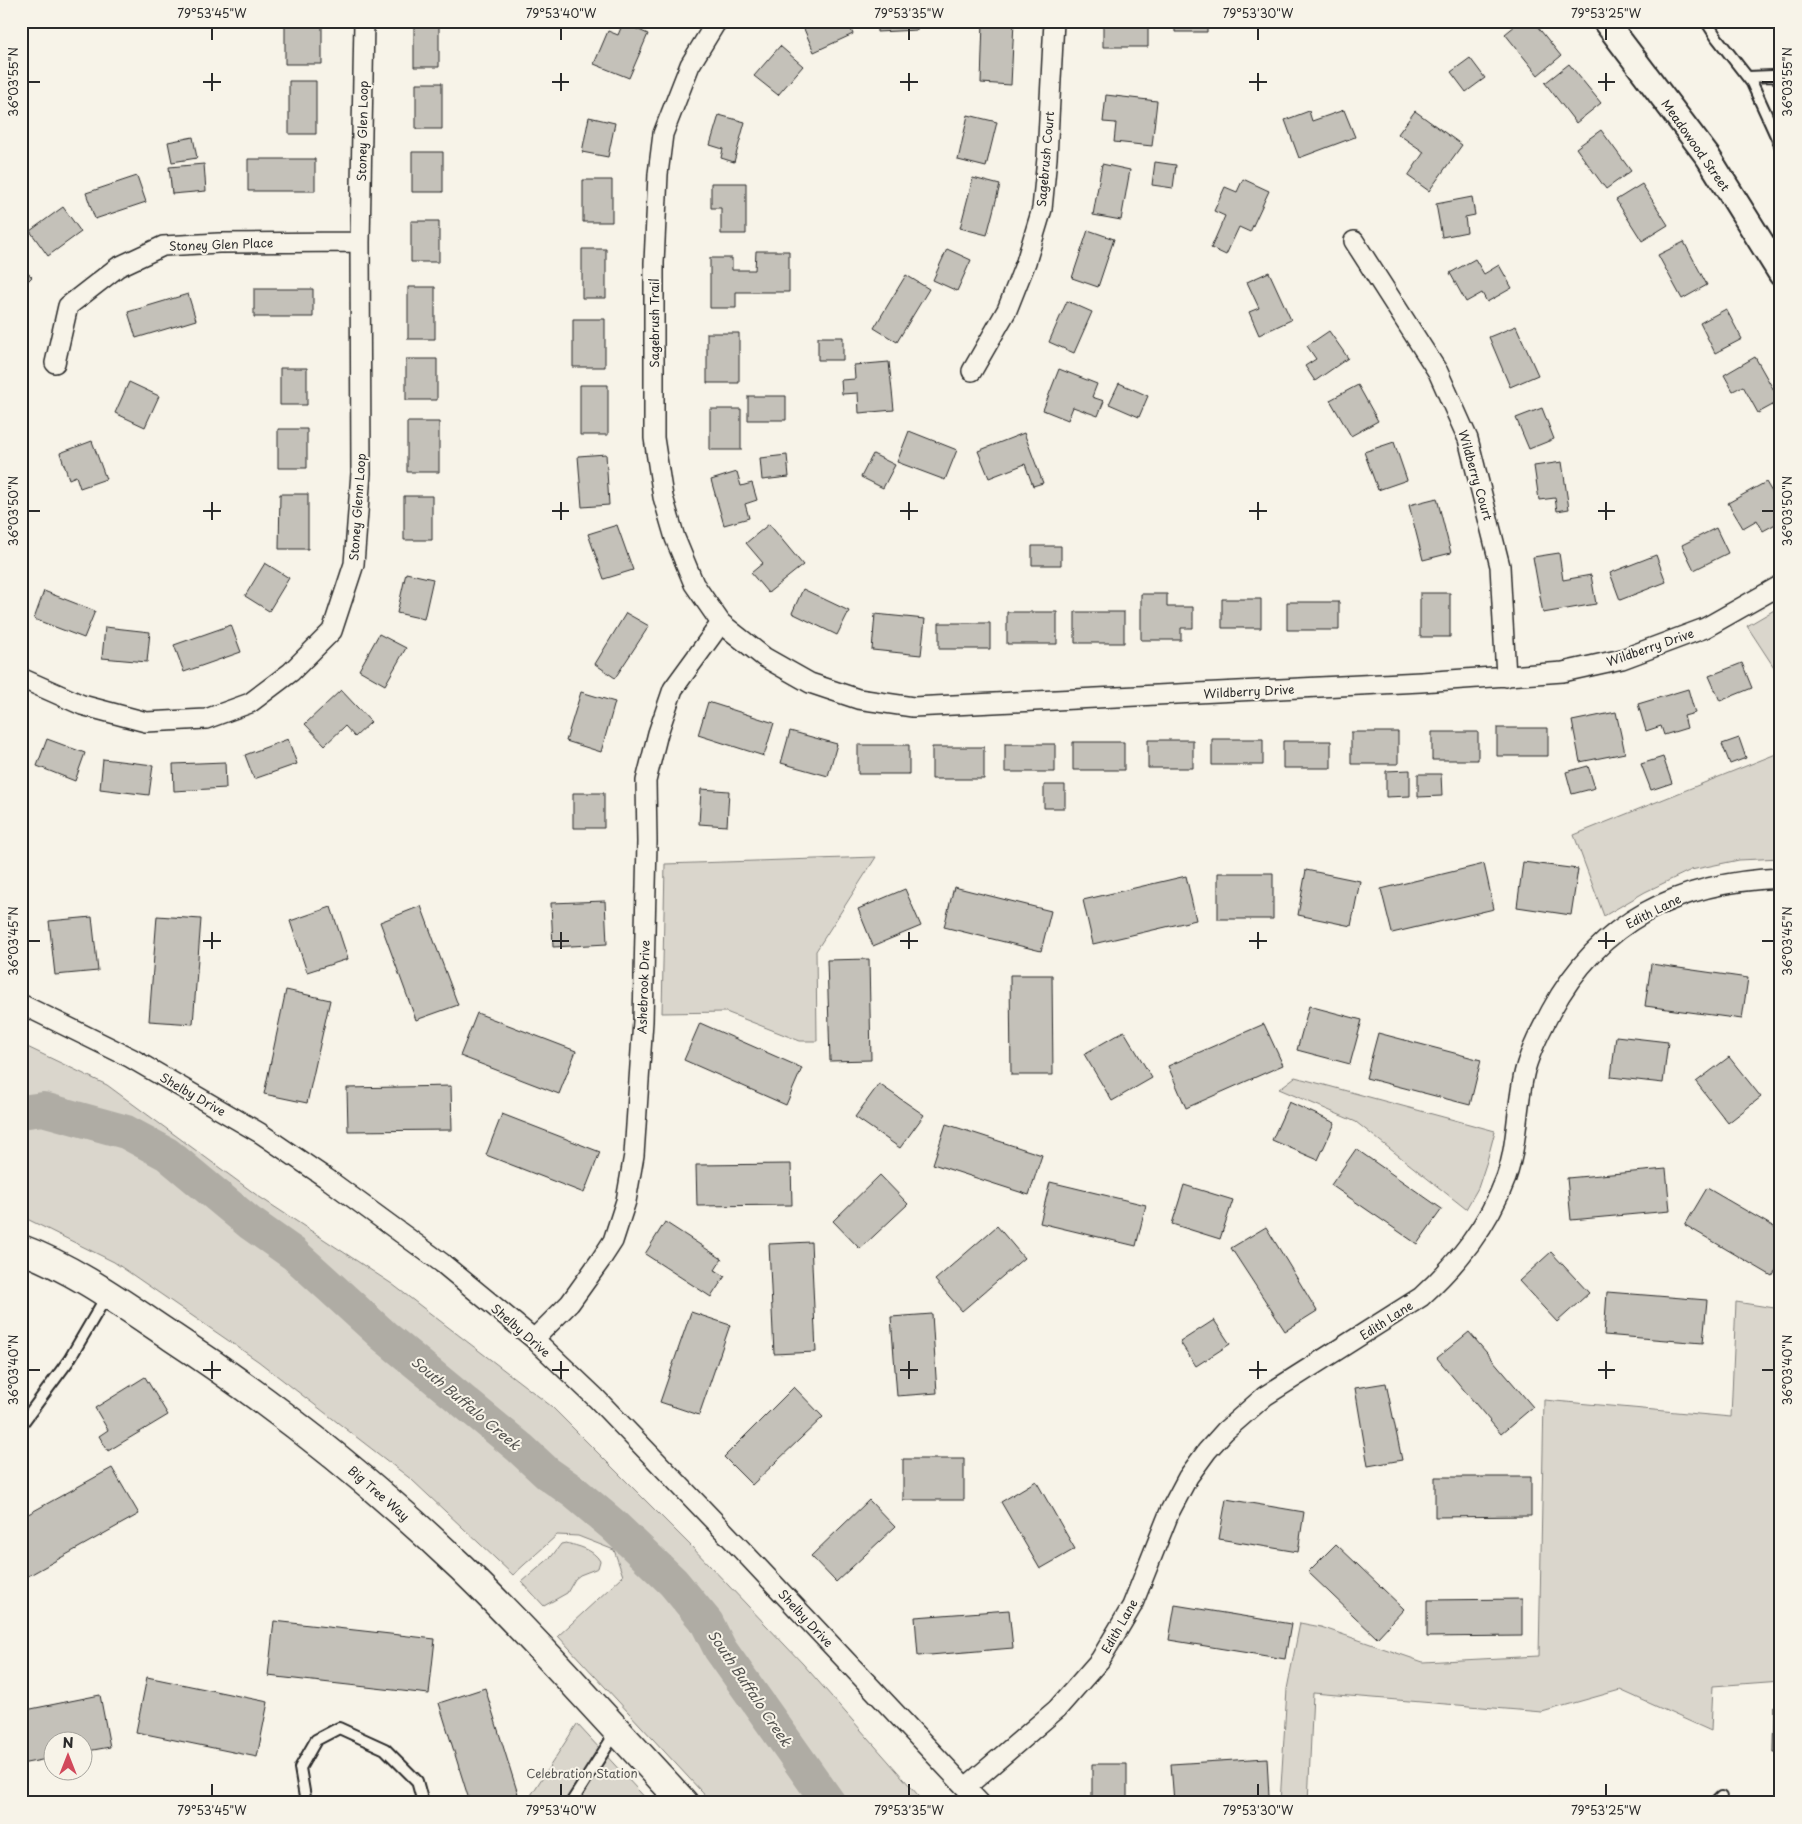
<svg xmlns="http://www.w3.org/2000/svg" width="1802" height="1824" font-family="'Playpen Sans',sans-serif">
<style>
.green{fill:#dad6cc;stroke:#82807c}
.lines{fill:none;stroke-linecap:round;stroke-linejoin:round}
.river{stroke:#afaca4;stroke-width:34}
.building{fill:#c4c1b9;stroke:#2b2b2b}
.service-casing{stroke:#2b2b2b;stroke-width:14}
.minor-casing{stroke:#2b2b2b;stroke-width:22}
.tertiary-casing{stroke:#2b2b2b;stroke-width:28}
.secondary-casing{stroke:#2b2b2b;stroke-width:31}
.service{stroke:#f7f3e8;stroke-width:10}
.minor{stroke:#f7f3e8;stroke-width:19}
.tertiary{stroke:#f7f3e8;stroke-width:24}
.secondary{stroke:#f7f3e8;stroke-width:28}
.ticks{fill:none;stroke:#2b2b2b;stroke-width:2}
.labels{text-anchor:middle;dominant-baseline:central;stroke-width:4;stroke-linejoin:round;paint-order:stroke}
.street-label{font-size:12px;fill:#2b2b2b;stroke:#f7f3e8}
.park-label{font-size:12px;fill:#575653;stroke:#f7f3e8}
.water-label{font-size:14px;font-style:italic;fill:#53524f;stroke:#f7f3e8}
.neatline{fill:none;stroke:#2b2b2b;stroke-width:2}
.ticks-label{font-size:12px;text-anchor:middle;fill:#2b2b2b}
</style>
<rect width="100%" height="100%" fill="#f7f3e8"/>
<filter id="ink" filterUnits="userSpaceOnUse"><feTurbulence type="fractalNoise" baseFrequency=".02" numOctaves="2"/><feDisplacementMap in="SourceGraphic" scale="10" xChannelSelector="R" yChannelSelector="G"/><feConvolveMatrix kernelMatrix="1 2 1 2 8 2 1 2 1" color-interpolation-filters="sRGB"/></filter>
<g filter="url(#ink)">
<!-- green -->
<path class="green" d="M1781,606V678L1747,626Z
M1781,752V858L1739,860L1691,870L1645,892L1604,916L1574,835Z
M876,857L816,951L817,1041H800L726,1012L662,1013L665,864Z
M21,1044L107,1085L258,1196L392,1284L551,1406L691,1546L803,1664L925,1803H712L558,1636L623,1576L614,1550L578,1536L557,1535L513,1575L412,1480L258,1361L114,1262L21,1216Z
M1295,1077L1495,1131L1487,1161L1478,1188L1466,1209L1356,1122L1279,1089Z
M1736,1302L1781,1309V1681L1713,1686L1711,1731L1620,1690L1542,1712L1313,1693L1308,1803H1280L1287,1689L1300,1623L1321,1627L1423,1662L1539,1656L1544,1400L1731,1417Z
M566,1543C578,1546 593,1549 600,1561L598,1568L580,1575L575,1579L567,1593L544,1606L522,1582L552,1556L561,1544Z
M577,1724L650,1803H526Z"/>
<g class="lines">
<!-- river -->
<path class="river" d="M21,1112L43,1109L126,1132L167,1154L250,1223L294,1254L384,1336L520,1448L547,1473L574,1492L612,1524L673,1582L707,1623L720,1649L829,1803"/>
</g>
<!-- building -->
<path class="building" d="M285,21H322V64H285Z
M414,21H439V67H414Z
M821,21H847L853,34L814,52L804,29Z
M877,21H917V30L877,32Z
M983,21H1014L1011,85L981,83Z
M1103,21L1148,22V47H1103Z
M1175,21H1207V32H1175Z
M1257,21H1290L1259,29Z
M1521,21H1533L1561,56L1538,75L1505,34Z
M623,23L648,34L629,78L594,64L608,31L618,35Z
M780,46L803,66L778,95L754,76Z
M1470,58L1485,78L1466,92L1451,72Z
M1569,64L1601,103L1576,123L1545,83Z
M289,81H316V134H289Z
M416,83H442V129H416Z
M1106,95L1157,101L1152,146L1114,142L1116,123L1103,122Z
M1344,110L1355,137L1299,158L1285,120L1309,111L1312,121Z
M1415,111L1462,145L1429,191L1408,176L1424,152L1398,134Z
M719,115L745,122L734,162L721,158L723,149L710,145Z
M968,115L997,122L986,167L958,160Z
M589,117L615,123L608,157L582,152Z
M1601,130L1631,171L1606,189L1576,148Z
M193,137L197,158L172,162L168,142Z
M412,152H443V192H412Z
M248,159H315V191H248Z
M1155,162L1176,165L1173,188L1152,185Z
M204,164L206,191L172,194L169,167Z
M1102,164L1130,170L1121,220L1093,215Z
M137,176L146,202L95,219L86,193Z
M973,178L1000,185L987,235L960,228Z
M1243,179L1269,191L1250,232L1239,227L1226,255L1211,248L1225,216L1214,211L1225,187L1237,192Z
M583,180H612V222H583Z
M711,183H746V234H721V208H711Z
M1642,184L1668,225L1642,241L1616,200Z
M1472,197L1475,215L1465,217L1467,232L1442,237L1436,204Z
M63,207L81,232L48,256L30,231Z
M411,221H439V262H411Z
M1088,230L1114,239L1098,287L1072,278Z
M1684,242L1707,285L1682,299L1658,255Z
M582,249H606V298H582Z
M947,249L971,260L957,291L933,280Z
M756,251H789V292H736V308H710V258H732V270H755Z
M1475,259L1484,274L1499,265L1512,288L1487,302L1482,293L1466,302L1450,273Z
M21,267L32,277L21,288Z
M1269,272L1291,320L1259,335L1249,312L1259,308L1247,282Z
M906,275L929,289L897,342L874,328Z
M408,287H435V339H408Z
M254,289H313V317H254Z
M188,294L196,320L136,338L128,312Z
M1067,301L1092,312L1074,353L1049,342Z
M1726,309L1742,339L1715,353L1700,323Z
M573,319H605V367H573Z
M1516,326L1538,375L1510,387L1489,337Z
M1329,331L1348,358L1315,381L1305,366L1316,359L1307,346Z
M707,333H739V383H707Z
M818,337H843V360H818Z
M1755,357L1780,401L1758,413L1743,386L1733,391L1724,375Z
M406,359H437V400H406Z
M889,362L894,410L859,413L858,393L842,394L841,380L855,379L854,365Z
M280,368H307V405H280Z
M1059,369L1097,384L1092,397L1104,401L1098,416L1073,407L1068,420L1043,410Z
M129,382L159,396L145,427L115,413Z
M1119,383L1148,396L1139,417L1109,404Z
M580,385H608V435H580Z
M1358,385L1378,421L1351,436L1330,400Z
M748,396H786V420H748Z
M1542,408L1554,439L1529,449L1516,418Z
M710,409H741V450H710Z
M407,422H439V472H407Z
M278,429H307V468H278Z
M909,431L957,450L945,480L897,462Z
M1024,433L1043,483L1033,486L1025,464L989,478L978,451Z
M92,441L106,479L80,488L76,476L69,479L60,453Z
M1394,442L1407,480L1378,490L1364,452Z
M606,454L609,505L582,507L578,456Z
M873,454L895,465L883,488L861,477Z
M787,455L789,477L762,480L760,458Z
M1562,462L1569,509L1557,511L1555,498L1539,500L1534,466Z
M737,472L741,486L752,483L757,500L745,504L749,518L724,525L711,480Z
M1766,482L1781,507V521L1763,531L1757,520L1743,528L1728,503Z
M280,494H308V549H279Z
M404,496H432V540H404Z
M1437,498L1451,553L1423,560L1409,505Z
M769,524L803,565L768,593L751,573L763,563L746,543Z
M617,525L633,570L604,579L588,534Z
M1716,528L1728,553L1694,570L1682,545Z
M1032,546H1061V565H1032Z
M1559,553L1563,580L1591,575L1596,604L1543,613L1533,557Z
M1656,555L1666,582L1620,600L1610,573Z
M265,563L289,578L269,611L245,596Z
M406,573L433,579L424,619L397,613Z
M803,589L849,611L837,635L792,613Z
M44,591L95,611L84,638L34,619Z
M1420,593H1450V637H1420Z
M1141,594H1167V607H1193V628H1181V640H1141Z
M1222,599H1261V628H1222Z
M1287,602H1339V630H1287Z
M1007,612H1057V644H1007Z
M1075,612H1124V643H1075Z
M626,613L649,626L615,678L595,664Z
M875,614L925,619L921,655L872,650Z
M939,623H990V649H939Z
M231,625L241,652L184,672L174,645Z
M105,627L150,632L147,662L102,658Z
M379,634L406,648L385,685L359,670Z
M1742,663L1752,688L1720,701L1709,676Z
M1688,689L1695,713L1684,716L1687,728L1664,735L1661,726L1646,731L1638,704Z
M341,690L371,722L355,737L345,726L325,745L305,724Z
M581,692L615,702L601,752L566,741Z
M708,702L774,723L764,756L698,735Z
M1616,712L1625,753L1580,762L1572,721Z
M1497,728H1548V756H1497Z
M790,731L837,744L828,776L781,763Z
M1351,732H1398V764H1351Z
M1432,732H1478V760H1432Z
M1739,738L1746,758L1730,764L1722,744Z
M47,739L85,753L75,781L37,766Z
M288,739L297,764L254,779L245,755Z
M1212,739H1263V765H1212Z
M1148,740H1193V768H1148Z
M1283,741H1331V768H1283Z
M1073,742H1124V770H1073Z
M1005,744H1055V772H1005Z
M858,745H909V774H858Z
M932,747H984V779H932Z
M1663,757L1672,783L1651,790L1641,764Z
M103,759L153,765L149,795L100,789Z
M225,762L226,788L174,791L173,764Z
M1588,766L1595,788L1572,794L1566,772Z
M1410,770V796L1386,797V771Z
M1418,774H1441L1442,796L1418,797Z
M1044,785H1065V808H1044Z
M701,789L729,791L727,826L699,824Z
M573,793H604V828H573Z
M1523,862L1578,869L1571,915L1517,907Z
M1484,864L1494,909L1392,933L1381,889Z
M1306,870L1360,881L1351,926L1298,915Z
M1218,873H1273V919H1218Z
M1186,876L1196,920L1093,944L1083,900Z
M954,887L1051,911L1041,951L944,927Z
M905,889L921,926L873,946L858,909Z
M605,901L607,944L553,947L551,903Z
M421,906L458,1005L416,1020L380,922Z
M331,907L348,959L307,972L290,921Z
M157,916L201,919L193,1024L149,1021Z
M92,917L98,971L55,975L49,921Z
M869,959L871,1060L830,1061L827,960Z
M1651,964L1748,978L1742,1019L1645,1006Z
M1010,975H1052L1053,1075H1011Z
M286,990L330,1000L307,1103L264,1094Z
M1309,1006L1362,1020L1350,1064L1297,1050Z
M477,1013L576,1051L559,1094L460,1056Z
M700,1023L802,1068L786,1105L684,1060Z
M1264,1024L1283,1065L1186,1108L1168,1066Z
M1124,1031L1152,1078L1112,1101L1084,1054Z
M1378,1033L1481,1060L1470,1105L1366,1078Z
M1616,1036L1668,1042L1663,1083L1611,1077Z
M1729,1057L1761,1097L1728,1123L1696,1082Z
M879,1084L924,1115L900,1148L855,1117Z
M451,1086L452,1130L348,1131L347,1088Z
M1289,1102L1335,1123L1318,1160L1272,1140Z
M502,1114L600,1152L584,1193L486,1155Z
M946,1124L1042,1155L1029,1195L933,1164Z
M1356,1149L1442,1209L1417,1244L1331,1185Z
M791,1164L792,1205L697,1206L696,1165Z
M1666,1169L1670,1211L1571,1220L1567,1178Z
M880,1175L908,1204L860,1249L833,1221Z
M1050,1182L1146,1205L1136,1246L1040,1223Z
M1184,1185L1233,1200L1220,1239L1172,1224Z
M1707,1188L1781,1231V1262L1772,1276L1685,1225Z
M665,1222L722,1259L715,1270L725,1276L711,1297L645,1254Z
M997,1226L1024,1258L962,1311L935,1280Z
M1266,1227L1317,1311L1285,1331L1231,1248Z
M811,1242L816,1352L774,1354L769,1244Z
M1551,1252L1589,1293L1557,1322L1519,1281Z
M1607,1292L1707,1300L1703,1343L1604,1335Z
M691,1312L730,1325L699,1415L660,1402Z
M932,1314L937,1393L897,1396L891,1317Z
M1214,1320L1230,1344L1196,1366L1180,1342Z
M1469,1332L1533,1407L1501,1434L1437,1358Z
M145,1377L168,1415L108,1451L99,1436L108,1430L95,1408Z
M1386,1383L1402,1460L1368,1466L1355,1388Z
M794,1387L823,1417L752,1485L724,1457Z
M903,1459H964V1500H903Z
M112,1468L139,1514L21,1580V1518Z
M1435,1477H1531V1516L1435,1517Z
M1036,1481L1075,1549L1040,1569L1001,1502Z
M1226,1499L1304,1512L1298,1552L1219,1539Z
M869,1500L895,1527L836,1582L811,1556Z
M1336,1544L1404,1609L1377,1638L1308,1572Z
M1522,1599V1636L1427,1637V1600Z
M1175,1605L1291,1624L1285,1659L1169,1640Z
M1009,1610L1013,1648L918,1656L915,1617Z
M274,1621L435,1639L429,1694L268,1676Z
M147,1677L268,1702L257,1757L136,1732Z
M485,1688L518,1794L490,1803H470L439,1703Z
M100,1695L110,1747L82,1752V1742H52V1758L21,1764V1711Z
M1775,1706H1781V1752H1774Z
M1267,1758L1269,1796L1174,1802L1171,1764Z
M1092,1764H1127V1803H1092Z
M1549,1796L1561,1803H1545Z"/>
<g class="lines">
<!-- service casing -->
<g class="service-casing">
<path id="service" d="M1706,21L1717,38L1752,83L1781,147
M1748,77L1772,76L1781,79
M21,1425L69,1360L107,1295
M306,1803L300,1768L316,1740L339,1728L385,1749L417,1781L423,1803
M571,1803L616,1732
M1715,1803L1721,1797"/>
</g>
<!-- minor casing -->
<g class="minor-casing">
<path id="minor" d="M718,21L715,24L690,65L663,134L658,174L654,263V438L663,497L675,538L694,584L721,623L764,657L810,683L858,699L913,707L1421,682L1563,672L1622,659L1705,628L1781,585
M1354,241L1438,372L1468,439L1500,566L1506,677
M55,363L68,306L118,267L163,246L219,243L360,242
M972,371L1007,310L1026,262L1042,209L1047,158L1054,21
M21,678L82,705L146,722L206,719L250,703L291,672L332,631L354,564L361,473L360,242L364,21
M21,1004L131,1058L260,1133L326,1178L442,1263L534,1339L596,1398L740,1548L980,1803
M534,1339L570,1303L600,1261L613,1241L626,1201L634,1155L643,1021L647,842L646,781L658,733L673,689L721,623
M966,1787L1057,1709L1100,1660L1132,1606L1170,1511L1188,1477L1207,1451L1225,1431L1265,1396L1421,1297C1458,1263 1488,1226 1506,1178C1518,1144 1516,1106 1525,1070C1531,1049 1541,1030 1551,1011C1600,920 1679,882 1781,878"/>
</g>
<!-- tertiary casing -->
<g class="tertiary-casing">
<path id="tertiary" d="M1605,21L1708,157L1781,274"/>
</g>
<!-- secondary casing -->
<g class="secondary-casing">
<path id="secondary" d="M21,1249C75,1269 124,1305 172,1337C276,1405 372,1482 462,1568C539,1643 610,1724 684,1803"/>
</g>
<!-- service -->
<use href="#service" class="service"/>
<!-- minor -->
<use href="#minor" class="minor"/>
<!-- tertiary -->
<use href="#tertiary" class="tertiary"/>
<!-- secondary -->
<use href="#secondary" class="secondary"/>
</g>
</g>
<!-- ticks -->
<path class="ticks" d="M212,28V40M561,28V40M909,28V40M1258,28V40M1606,28V40M212,73V91M561,73V91M909,73V91M1258,73V91M1606,73V91M28,82H40M203,82H221M552,82H569M900,82H918M1249,82H1267M1598,82H1615M1762,82H1774M212,502V520M561,502V520M909,502V520M1258,502V520M1606,502V520M28,511H40M203,511H221M552,511H569M900,511H918M1249,511H1267M1598,511H1615M1762,511H1774M212,932V949M561,932V949M909,932V949M1258,932V949M1606,932V949M28,941H40M203,941H221M552,941H569M900,941H918M1249,941H1267M1598,941H1615M1762,941H1774M212,1361V1379M561,1361V1379M909,1361V1379M1258,1361V1379M1606,1361V1379M28,1370H40M203,1370H221M552,1370H569M900,1370H918M1249,1370H1267M1598,1370H1615M1762,1370H1774M212,1784V1796M561,1784V1796M909,1784V1796M1258,1784V1796M1606,1784V1796"/>
<g class="labels">
<!-- street labels -->
<g class="street-label">
<text transform="translate(362 131) rotate(-89)">Stoney Glen Loop</text>
<text transform="translate(1696 145) rotate(55)">Meadowood Street</text>
<text transform="translate(1045 159) rotate(-85)">Sagebrush Court</text>
<text transform="translate(221 244) rotate(-2)">Stoney Glen Place</text>
<text transform="translate(654 323) rotate(-90)">Sagebrush Trail</text>
<text transform="translate(1476 475) rotate(74)">Wildberry Court</text>
<text transform="translate(357 507) rotate(-86)">Stoney Glenn Loop</text>
<text transform="translate(1650 647) rotate(-19)">Wildberry Drive</text>
<text transform="translate(1249 691) rotate(-3)">Wildberry Drive</text>
<text transform="translate(1653 911) rotate(-27)">Edith Lane</text>
<text transform="translate(643 987) rotate(-88)">Ashebrook Drive</text>
<text transform="translate(193 1094) rotate(30)">Shelby Drive</text>
<text transform="translate(1386 1320) rotate(-33)">Edith Lane</text>
<text transform="translate(521 1330) rotate(41)">Shelby Drive</text>
<text transform="translate(379 1493) rotate(41)">Big Tree Way</text>
<text transform="translate(806 1618) rotate(47)">Shelby Drive</text>
<text transform="translate(1119 1626) rotate(-61)">Edith Lane</text>
</g>
<!-- park labels -->
<g class="park-label">
<text x="582" y="1773">Celebration Station</text>
</g>
<!-- water labels -->
<g class="water-label">
<text transform="translate(466 1403) rotate(40)">South Buffalo Creek</text>
<text transform="translate(750 1688) rotate(56)">South Buffalo Creek</text>
</g>
</g>
<!-- margin -->
<rect width="1802" height="1824" fill="none" stroke="#f7f3e8" stroke-width="55"/>
<!-- north arrow -->
<g transform="translate(68 1756)"><circle r="24" fill="#f7f3e8" stroke="#a5a39c"/>
<path d="M0-4L9 19L0 12L-9 19Z" fill="#d1495b"/>
<text y="-8" font-size="14" font-weight="bold" text-anchor="middle" fill="#2b2b2b">N</text>
</g>
<rect x="28" y="28" width="1746" height="1768" class="neatline"/>
<g class="ticks-label">
<text x="212" y="18">79°53'45"W</text>
<text x="561" y="18">79°53'40"W</text>
<text x="909" y="18">79°53'35"W</text>
<text x="1258" y="18">79°53'30"W</text>
<text x="1606" y="18">79°53'25"W</text>
<text transform="translate(14 82) rotate(-90)" y="4">36°03'55"N</text>
<text transform="translate(1788 82) rotate(-90)" y="4">36°03'55"N</text>
<text transform="translate(14 511) rotate(-90)" y="4">36°03'50"N</text>
<text transform="translate(1788 511) rotate(-90)" y="4">36°03'50"N</text>
<text transform="translate(14 941) rotate(-90)" y="4">36°03'45"N</text>
<text transform="translate(1788 941) rotate(-90)" y="4">36°03'45"N</text>
<text transform="translate(14 1370) rotate(-90)" y="4">36°03'40"N</text>
<text transform="translate(1788 1370) rotate(-90)" y="4">36°03'40"N</text>
<text x="212" y="1815">79°53'45"W</text>
<text x="561" y="1815">79°53'40"W</text>
<text x="909" y="1815">79°53'35"W</text>
<text x="1258" y="1815">79°53'30"W</text>
<text x="1606" y="1815">79°53'25"W</text>
</g>
</svg>
